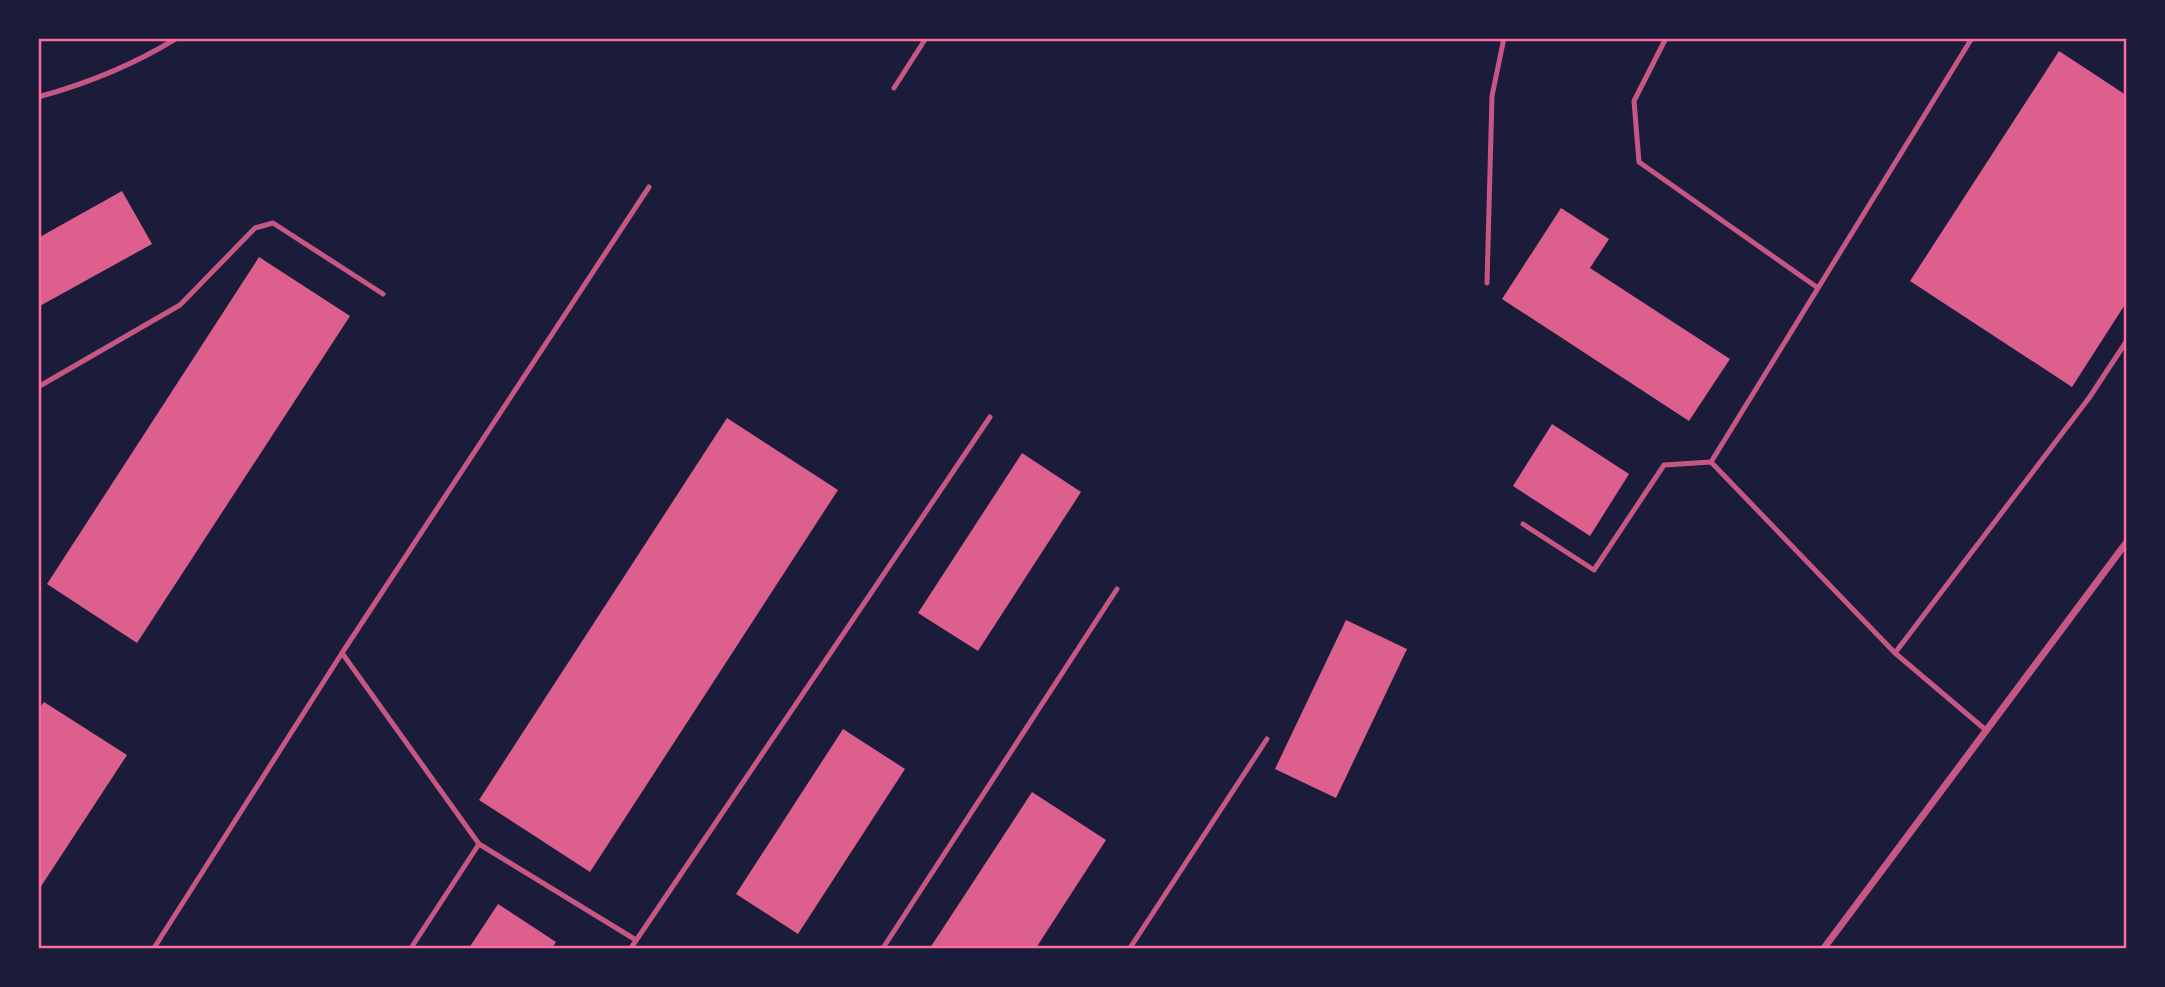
<svg xmlns="http://www.w3.org/2000/svg" width="2165" height="987" font-family="Roboto,sans-serif">
<style>
.building{fill:#dd5f8e}
.lines{fill:none;stroke-linecap:round;stroke-linejoin:round}
.service{stroke:#c65784;stroke-width:5}
.minor{stroke:#c65784;stroke-width:7}
.neatline{fill:none;stroke:#ff6b9d;stroke-width:2.5}
</style>
<rect width="100%" height="100%" fill="#1b1b3a"/>
<!-- building -->
<path class="building" d="M2059,51L2126,95V303L2072,387L1910,281Z
M122,191L152,244L38,307V238Z
M1561,208L1609,239L1590,268L1730,359L1689,421L1502,299Z
M259,257L350,316L137,643L47,584Z
M727,418L838,490L590,872L479,800Z
M1552,424L1629,474L1590,536L1513,486Z
M1022,453L1081,492L978,651L918,613Z
M1346,620L1407,649L1336,798L1275,769Z
M44,702L127,755L38,891V710Z
M843,729L905,769L798,934L736,894Z
M1032,792L1106,840L1036,948H930Z
M498,904L556,942L552,948H469Z"/>
<g class="lines">
<!-- service -->
<path class="service" d="M1666,38L1634,101L1639,162L1818,288
M1972,38L1711,462L1895,653L1987,731
M894,88L926,38
M38,97C86,84 135,64 177,38
M1487,283L1492,96L1504,38
M38,387L180,305L255,228L273,223L383,294
M1523,524L1594,570L1664,465L1711,462
M1895,653L2089,398L2126,342
M479,844L636,940
M154,948L342,653
M411,948L479,844L342,653L649,187
M631,948L990,417
M883,948L1117,589
M1130,948L1267,739"/>
<!-- minor -->
<path class="minor" d="M1824,948L2126,543"/>
</g>
<!-- border -->
<rect width="2165" height="987" fill="none" stroke="#1b1b3a" stroke-width="80"/>
<rect x="40" y="40" width="2085" height="907" class="neatline"/>
</svg>
